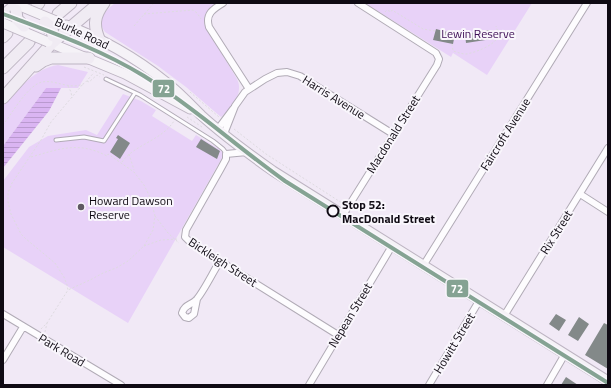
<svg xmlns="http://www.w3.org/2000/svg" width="611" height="388" font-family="'Titillium Web',sans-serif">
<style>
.green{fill:#e8d2f8}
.water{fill:url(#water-rules)}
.building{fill:#838989}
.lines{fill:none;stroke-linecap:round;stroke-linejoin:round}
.motorway-tunnel{stroke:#cfc8d4;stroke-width:11;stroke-dasharray:11 5.5;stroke-linecap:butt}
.service-casing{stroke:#b1abb6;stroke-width:5}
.minor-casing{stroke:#b1abb6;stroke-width:8}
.primary-casing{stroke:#bdb4c2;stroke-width:11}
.motorway-casing{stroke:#bdb4c2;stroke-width:13}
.path{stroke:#dedbe0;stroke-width:1;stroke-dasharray:2 2;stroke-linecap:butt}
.service{stroke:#fdfcfe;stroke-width:3}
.minor{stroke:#fdfcfe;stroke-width:6}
.primary{stroke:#f5f2f7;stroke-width:9}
.motorway{stroke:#f0ebf3;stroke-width:11}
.primary-bridge-casing{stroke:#bdb4c2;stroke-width:11;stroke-linecap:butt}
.motorway-bridge-casing{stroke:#bdb4c2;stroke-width:13;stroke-linecap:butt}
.primary-bridge{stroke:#f5f2f7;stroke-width:9}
.motorway-bridge{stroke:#f0ebf3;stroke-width:11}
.tram-1-casing{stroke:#f9f6fc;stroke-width:7}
.tram-1{stroke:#85a393;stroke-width:4}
.poi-dot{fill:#5e5862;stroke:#f9f6fc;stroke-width:1.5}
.stop-dot{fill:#f9f6fc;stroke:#0f0a13;stroke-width:2}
.labels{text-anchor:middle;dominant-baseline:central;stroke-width:4;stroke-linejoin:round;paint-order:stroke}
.street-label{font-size:12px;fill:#0f0a13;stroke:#f9f6fc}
.park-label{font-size:12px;fill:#3d0d55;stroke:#f9f6fc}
.poi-label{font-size:12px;fill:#0f0a13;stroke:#f9f6fc;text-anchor:start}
.stop-label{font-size:12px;font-weight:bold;fill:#0f0a13;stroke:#f9f6fc;text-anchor:start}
.line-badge{stroke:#f9f6fc;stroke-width:1.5}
.badge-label{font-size:11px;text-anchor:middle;font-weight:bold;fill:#fff}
</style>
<defs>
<pattern id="water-rules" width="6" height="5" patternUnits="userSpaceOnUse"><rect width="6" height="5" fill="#dab5f2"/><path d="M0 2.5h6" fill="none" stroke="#ba9acf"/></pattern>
</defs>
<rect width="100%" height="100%" fill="#f1e9f6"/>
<!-- green -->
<path class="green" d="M115,3H217C209,8 203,14 204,24L237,79C244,93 232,108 221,117L186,87L158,66L105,32C96,20 105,11 115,3Z
M365,3H532L487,75L453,53L451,57Z
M58,65L88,72L78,88H46L3,146V105C19,89 35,68 58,65Z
M123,94L141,101L156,110L152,116L192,141L196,135L217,148V147L222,152L223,156L128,323L3,247V181L29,147L48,136L86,130L97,135Z"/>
<!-- water -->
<path class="water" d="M46,88H61L49,111L3,168V146Z"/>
<!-- building -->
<path class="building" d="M436,29L455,34L453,44L433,40Z
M490,30L492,39L466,43L465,34Z
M118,135L130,143L120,159L110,152L118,139L116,138Z
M201,139L220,151L217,159L196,147Z
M556,314L566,320L559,331L549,324Z
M579,317L589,324L578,341L568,335Z
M604,323L608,325V369L585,355Z
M566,377L578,385H561Z"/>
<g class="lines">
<!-- motorway-tunnel -->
<path class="motorway-tunnel" d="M29,42L53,18"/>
<!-- service casing -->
<g class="service-casing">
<path id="service" d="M106,79L140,95L213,141L223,149L226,153
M56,140L84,137L104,141L135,93"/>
</g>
<!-- minor casing -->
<g class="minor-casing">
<path id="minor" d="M223,3C213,9 205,14 209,27L249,89
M218,129L233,109
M224,134L235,106L245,92L265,79L277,73L287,72L300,76L393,134
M247,152L226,154V159L220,170L186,230L185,237L191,243L338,335
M580,194L608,212
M343,215L437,65L439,59L436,53L358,3
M423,266L587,3
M197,299L194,314L189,318L185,317L182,313C184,305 191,305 196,300C203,293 214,270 220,261
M3,314L121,385
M504,316L608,148
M3,360L23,327
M309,385L392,246
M429,385L479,301
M547,385L565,354"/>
</g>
<!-- primary casing -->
<g class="primary-casing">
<path id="primary" d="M66,25C101,38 136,58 166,82C179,92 190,104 201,115C224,136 249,154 273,171L608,381
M48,42L125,74L190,109"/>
</g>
<!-- motorway casing -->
<g class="motorway-casing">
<path id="motorway" d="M37,5L39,3
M58,14L71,3
M3,16L18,3
M3,37L7,33
M100,41C93,26 94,16 104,3
M36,66L43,61L51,58H89
M3,68L29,42
M3,98L52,43L99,3"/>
</g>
<!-- path -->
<path class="path" d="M385,12L387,10L391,12L392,10L423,29L435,31
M144,14L193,10L197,13L201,19
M134,26L154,3
M452,44L453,51C457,52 461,54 466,54C474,53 496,45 498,36C499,32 497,30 496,26
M84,67L104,75
M87,81L89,82L97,75L100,77
M68,86L71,92L72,98
M190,92L219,117
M187,117L202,127
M3,125C12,113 24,92 37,84C51,76 68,91 83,84C87,82 90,76 94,73
M234,129L266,154L342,203
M129,154L134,170
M31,157C59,149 79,141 107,156L108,154L134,172L144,185L150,197L155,216L153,230L144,246L128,261L116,268L103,273L92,279L68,290
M122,162C135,144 161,141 174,121
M155,216L168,233L179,243
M144,246L161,240L178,239
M41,329L47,323L68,290L67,285L64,277L55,263L26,239L21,234L11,214L8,202V193L12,183L41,140L51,122L83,84
M45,332L47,323"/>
<!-- service -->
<use href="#service" class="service"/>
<!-- minor -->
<use href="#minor" class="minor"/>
<!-- primary -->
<use href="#primary" class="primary"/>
<!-- motorway -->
<use href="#motorway" class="motorway"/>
<!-- primary-bridge casing -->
<g class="primary-bridge-casing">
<path id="primary-bridge" d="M20,6L61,23
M3,23L48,42"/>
</g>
<!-- motorway-bridge casing -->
<g class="motorway-bridge-casing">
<path id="motorway-bridge" d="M16,10L17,19L24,26
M45,22L52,28L53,36"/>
</g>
<!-- primary-bridge -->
<use href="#primary-bridge" class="primary-bridge"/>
<!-- motorway-bridge -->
<use href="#motorway-bridge" class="motorway-bridge"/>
<!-- tram-1 casing -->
<g class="tram-1-casing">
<path id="tram-1" d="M3,14C51,32 100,49 144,76C194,107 237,147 285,181L608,383"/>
</g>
<!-- tram-1 -->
<use href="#tram-1" class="tram-1"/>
</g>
<!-- markers -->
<circle class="poi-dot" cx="81" cy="207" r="4"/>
<circle class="stop-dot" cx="333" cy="211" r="5.5"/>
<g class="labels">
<!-- street labels -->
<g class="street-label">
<text transform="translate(82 33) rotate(25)">Burke Road</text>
<text transform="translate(334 97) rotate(32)">Harris Avenue</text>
<text transform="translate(393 134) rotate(-58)">Macdonald Street</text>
<text transform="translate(505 134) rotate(-58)">Faircroft Avenue</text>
<text transform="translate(556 232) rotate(-58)">Rix Street</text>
<text transform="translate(223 262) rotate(33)">Bickleigh Street</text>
<text transform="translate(350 315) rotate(-59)">Nepean Street</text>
<text transform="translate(454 343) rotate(-59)">Howitt Street</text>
<text transform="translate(62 350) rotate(31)">Park Road</text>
</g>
<!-- park labels -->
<g class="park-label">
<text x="478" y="33">Lewin Reserve</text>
</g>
<!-- poi labels -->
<g class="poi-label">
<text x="89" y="200">Howard Dawson<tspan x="89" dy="14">Reserve</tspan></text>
</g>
<!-- stop labels -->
<g class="stop-label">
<text x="342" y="204">Stop 52:<tspan x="342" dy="14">MacDonald Street</tspan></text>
</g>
</g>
<g class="line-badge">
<rect x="152" y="79" width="23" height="19" rx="4" fill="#85a393"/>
<rect x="446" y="279" width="23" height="19" rx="4" fill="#85a393"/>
</g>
<g class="badge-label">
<text x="164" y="93">72</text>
<text x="457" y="293">72</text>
</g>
<!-- border -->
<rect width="611" height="388" fill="none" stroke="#0f0a13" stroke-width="8"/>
</svg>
